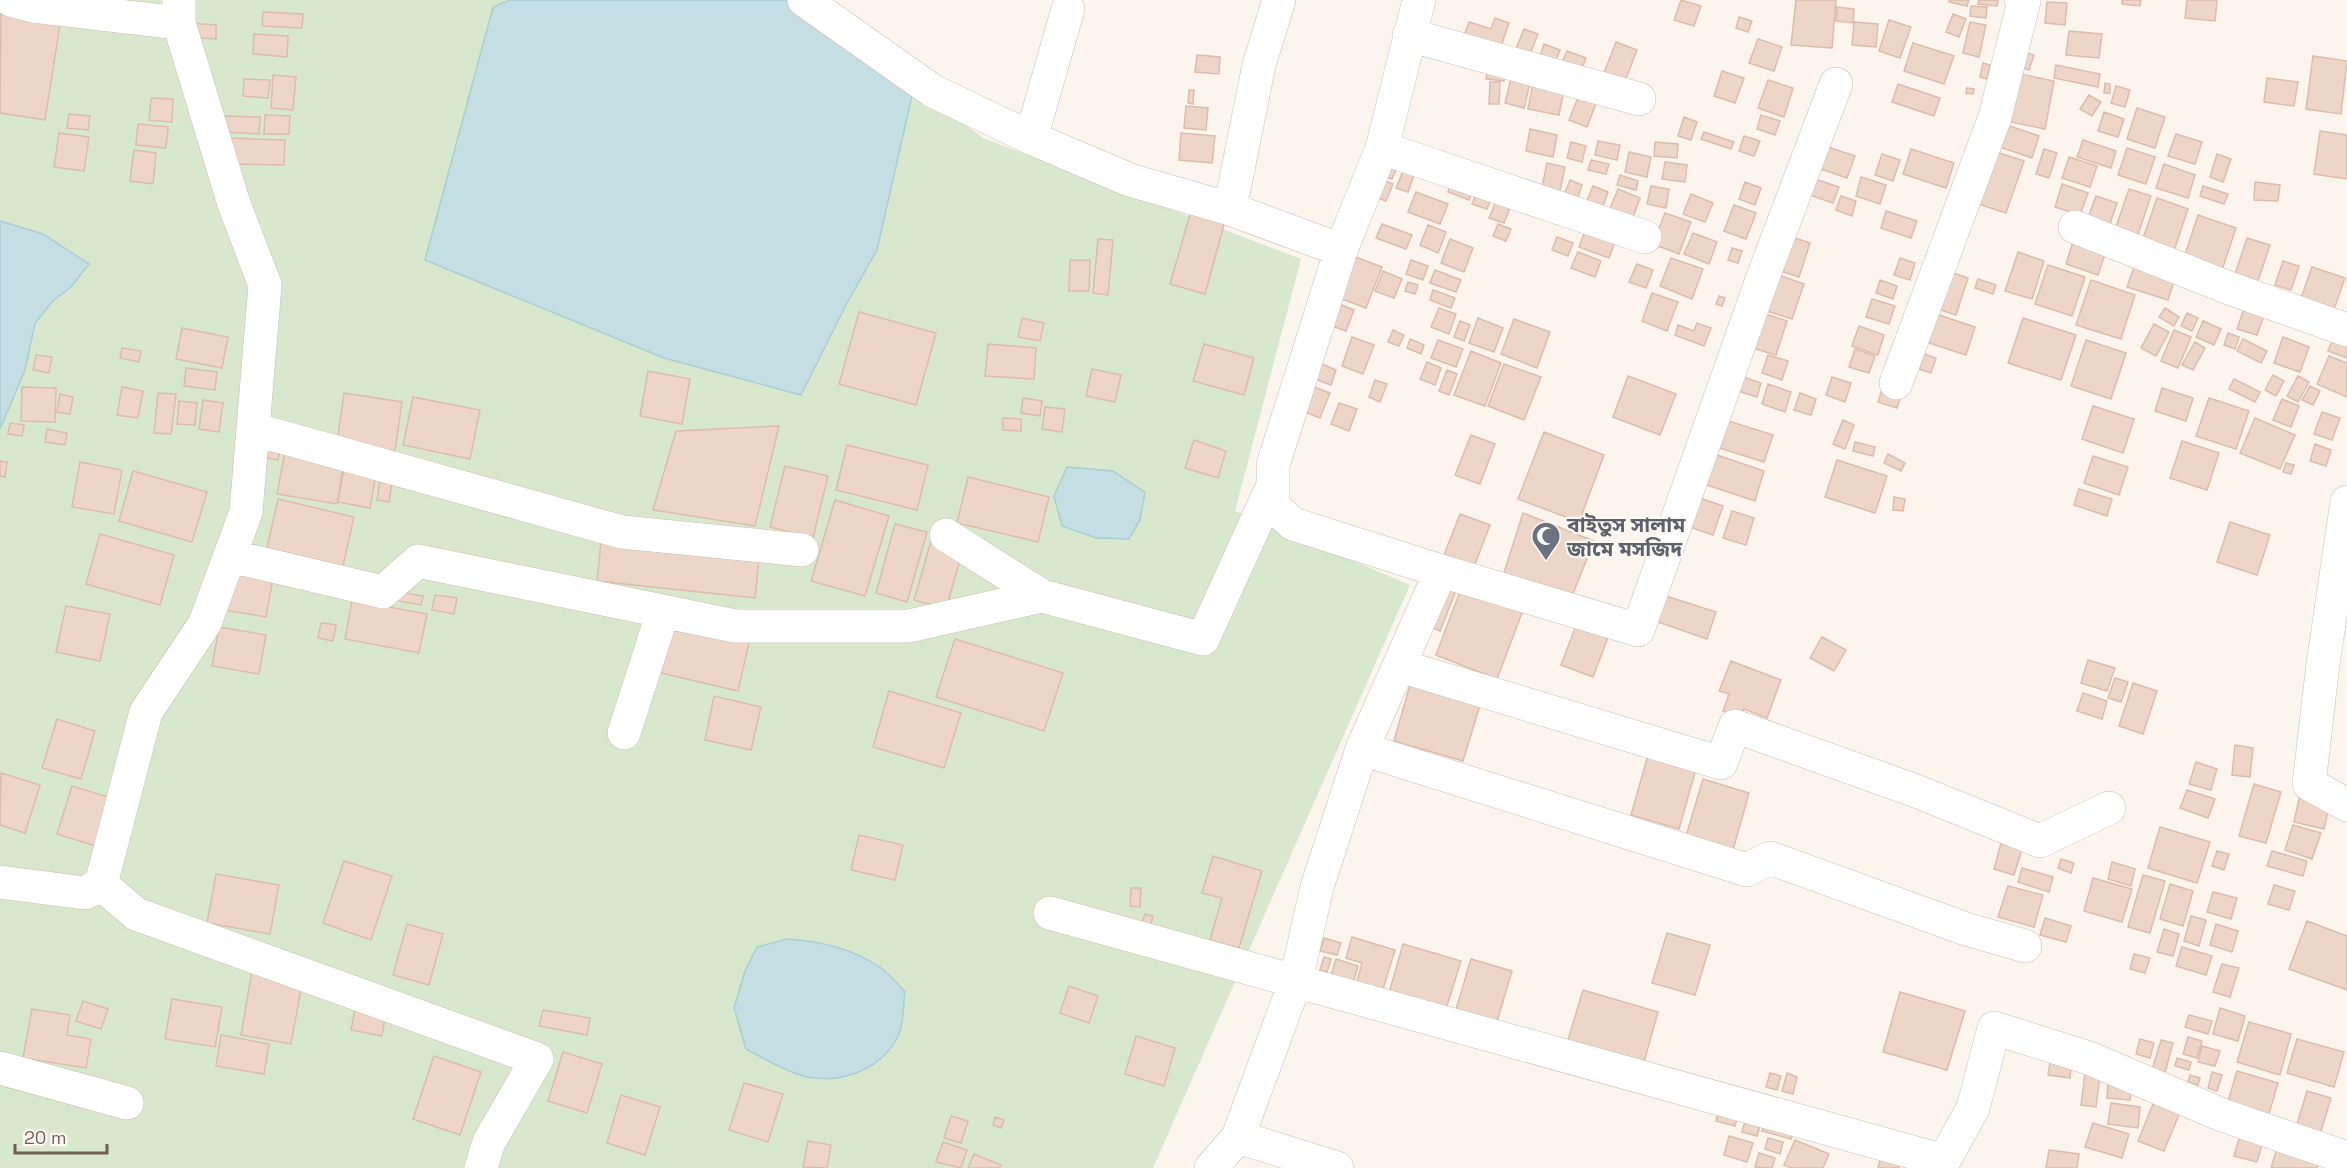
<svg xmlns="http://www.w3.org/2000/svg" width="2347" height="1168" font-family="'Space Grotesk','Noto Sans Bengali',sans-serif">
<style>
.green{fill:#d8e8cc}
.water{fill:#c3dfe3;stroke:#aaced4;stroke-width:1.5}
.building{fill:#edd6c8;stroke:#debcaa;stroke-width:1.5}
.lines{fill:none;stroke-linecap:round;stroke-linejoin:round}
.minor-casing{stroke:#cdbeb3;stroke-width:34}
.minor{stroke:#fff;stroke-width:33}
.labels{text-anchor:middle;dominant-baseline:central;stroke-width:4.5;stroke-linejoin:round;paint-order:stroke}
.worship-label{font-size:21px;font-weight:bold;fill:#5b616d;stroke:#fef9f3;text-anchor:start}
</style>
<rect width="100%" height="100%" fill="#fbf5ed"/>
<!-- green -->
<path class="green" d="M0,0H799L983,138L1301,259L1235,511L1410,585L1153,1168H0Z"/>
<!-- water -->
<path class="water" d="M510,0H790L914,87L877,250L847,303L801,395L664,358L425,260L493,7Z
M0,221L43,234L89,264L71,287L53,301L35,323L25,370L0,429Z
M1067,467L1113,471L1145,492L1140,520L1129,539L1096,538L1062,526L1054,496Z
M787,939C820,941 854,949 881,968C890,975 898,984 905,992C903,1004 904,1022 899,1034C885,1066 848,1082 814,1078C795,1077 763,1058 746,1049L734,1008L745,971L757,947Z"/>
<!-- building -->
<path class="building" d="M1681,0L1701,6L1694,26L1674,20Z
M1796,0H1836L1832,48L1791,45Z
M1949,0H1969L1967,6L1949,2Z
M1979,0H1998L1997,6L1978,4Z
M2122,0H2141L2140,6L2122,4Z
M2187,0H2217L2215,21L2185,18Z
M2047,2L2067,3L2065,25L2045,23Z
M1971,6L1987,7L1986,18L1970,16Z
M1837,7L1854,9L1853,23L1836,21Z
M1,10L61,18L45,120L0,113Z
M263,12L303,14L302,28L262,26Z
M1953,14L1966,19L1959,37L1946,32Z
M1739,17L1752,21L1748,32L1736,28Z
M1495,18L1509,23L1498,55L1462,42L1469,22L1491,29Z
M1889,20L1911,27L1900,58L1879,51Z
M1854,22L1878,24L1876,47L1852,45Z
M1970,22L1986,25L1979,57L1963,53Z
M188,23L216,25V39L187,37Z
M1524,29L1538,34L1528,59L1514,54Z
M2069,31L2102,34L2099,58L2066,55Z
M254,34L288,36L287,57L253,54Z
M1758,39L1782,47L1774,71L1749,63Z
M1616,42L1637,50L1622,89L1601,81Z
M1913,43L1954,56L1944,84L1904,71Z
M1544,44L1560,50L1554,66L1538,61Z
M1567,51L1586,58L1580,74L1560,66Z
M2022,51L2034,55L2029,70L2017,66Z
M1197,55L1220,57L1219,74L1195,72Z
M2313,56L2347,61L2341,114L2306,109Z
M1489,61L1506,64L1504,81L1486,79Z
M1983,63L1990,65L1987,79L1980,77Z
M2056,65L2100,74L2098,87L2054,78Z
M1514,66L1533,71L1524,108L1505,103Z
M1722,71L1744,78L1735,103L1714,96Z
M2011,72L2054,81L2045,129L2001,120Z
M1535,74L1566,80L1559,115L1528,109Z
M273,75L296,77L293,110L271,108Z
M2267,78L2298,82L2294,106L2264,102Z
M244,79L270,80L268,98L243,96Z
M1768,80L1793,88L1784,117L1758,108Z
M1490,82H1500L1499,104H1489Z
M2105,83L2110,84V93H2104Z
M1898,84L1940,98L1934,116L1892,102Z
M1583,85L1601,91L1587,127L1569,120Z
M2116,86L2130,90L2125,107L2111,103Z
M1967,88L1974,89L1973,94L1966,93Z
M1189,90H1194L1193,104L1188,103Z
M2089,95L2101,102L2092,116L2080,109Z
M151,98L173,99L172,122L149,120Z
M1186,106L1208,108L1206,130L1184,128Z
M2137,108L2165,117L2155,148L2127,139Z
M2104,112L2124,119L2118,137L2098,131Z
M69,114L90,116L88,130L67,128Z
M265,115L290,116L289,134H264Z
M1761,115L1780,121L1775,135L1757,129Z
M225,116L260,117L259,134L224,132Z
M1684,117L1697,122L1691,140L1678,136Z
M1998,122L2039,136L2032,158L1991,144Z
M138,124L168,127L166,148L136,145Z
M1530,129L1557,135L1553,157L1526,151Z
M2320,131L2347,135V179L2314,174Z
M1704,132L1734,142L1731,149L1701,139Z
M59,133L89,137L84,171L54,167Z
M1181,133L1215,136L1212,163L1179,160Z
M2176,134L2202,142L2195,164L2168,156Z
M1744,136L1760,141L1754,156L1739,151Z
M227,138L285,140L284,165L226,164Z
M2083,140L2116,151L2111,168L2077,157Z
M1598,141L1620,145L1617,160L1595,155Z
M1571,142L1586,146L1582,162L1567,158Z
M1655,142L1678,144L1677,158L1654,156Z
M1819,144L1855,156L1847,178L1812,166Z
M2127,148L2155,157L2146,184L2118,175Z
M1911,149L1954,163L1946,188L1903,174Z
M1987,149L2024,161L2006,213L1969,201Z
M2044,149L2057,153L2049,178L2036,174Z
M134,150L156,153L153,184L130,181Z
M1629,152L1651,157L1647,177L1625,172Z
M1882,154L1900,160L1893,181L1875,175Z
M2217,154L2231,159L2223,182L2210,177Z
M2069,157L2097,166L2090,187L2062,178Z
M1591,160L1609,164L1606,174L1588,170Z
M1400,161L1392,179L1379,174Z
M1665,162L1687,165L1685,182L1662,179Z
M1547,163L1565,167L1560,191L1542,187Z
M2164,164L2195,175L2188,198L2156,188Z
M1403,171L1414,175L1408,192L1396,188Z
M1454,174L1476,183L1469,200L1448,192Z
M1620,175L1638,181L1636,190L1617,185Z
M1809,177L1839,187L1833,203L1804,193Z
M1861,177L1886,185L1880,204L1856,196Z
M1377,178L1393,184L1386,201L1371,195Z
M1570,180L1582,185L1577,200L1564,195Z
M1745,182L1761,188L1755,205L1739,199Z
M2255,182L2280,185L2278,201L2254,200Z
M2062,184L2088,193L2080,215L2055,207Z
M1593,186L1608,192L1602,209L1586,203Z
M1651,186L1669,189L1666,208L1647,204Z
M2203,186L2228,194L2224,204L2200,196Z
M1478,189L1493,194L1487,209L1472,204Z
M1618,189L1640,198L1632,220L1609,211Z
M2129,189L2151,196L2137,237L2115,230Z
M1416,192L1448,204L1440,224L1408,212Z
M1691,194L1713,203L1705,222L1683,214Z
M1841,196L1856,201L1852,216L1836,210Z
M2096,196L2117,203L2109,227L2087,220Z
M2157,198L2188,209L2173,254L2141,244Z
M1497,200L1511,205L1504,223L1489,218Z
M1734,205L1756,213L1746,239L1724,231Z
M1191,211L1225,221L1205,294L1170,284Z
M1886,211L1917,221L1911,238L1881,228Z
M1665,213L1691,222L1679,254L1653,244Z
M2198,215L2236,228L2221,273L2183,261Z
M1589,220L1619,231L1609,258L1579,247Z
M1382,224L1412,235L1406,249L1376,238Z
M1498,224L1511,229L1506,241L1493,236Z
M1428,225L1446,232L1438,253L1420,245Z
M2076,232L2109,242L2098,275L2066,264Z
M1693,233L1717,242L1709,264L1684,254Z
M1783,234L1810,243L1799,277L1772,268Z
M1557,237L1573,243L1568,256L1552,250Z
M2247,238L2270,245L2258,281L2235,274Z
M1098,239L1113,240L1108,295L1093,293Z
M1450,239L1473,248L1464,272L1441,263Z
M1732,248L1742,251L1738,263L1728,260Z
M1578,252L1601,261L1595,277L1571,268Z
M2018,252L2044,261L2032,299L2005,291Z
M1345,253L1382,267L1366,308L1329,294Z
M2138,256L2178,269L2168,300L2127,287Z
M1671,258L1703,269L1692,299L1660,286Z
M1900,258L1915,263L1910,280L1894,275Z
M1070,260H1090L1089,291H1069Z
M1411,260L1428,266L1423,280L1406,274Z
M2283,261L2299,266L2291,290L2275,285Z
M1637,264L1653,270L1646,288L1629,282Z
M2048,265L2085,277L2072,316L2035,304Z
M2312,267L2345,278L2333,312L2300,301Z
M1942,269L1968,278L1956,315L1929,306Z
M1435,270L1461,280L1456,292L1430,283Z
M1383,271L1402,279L1394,298L1375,291Z
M1770,272L1804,284L1792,319L1758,308Z
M1978,279L1996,285L1993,294L1975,288Z
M1880,280L1897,286L1893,299L1876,293Z
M2091,280L2135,295L2121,339L2076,325Z
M1408,282L1418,285L1415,294L1405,291Z
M1433,290L1455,298L1451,308L1430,300Z
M1652,293L1678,302L1667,331L1642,321Z
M1719,296L1725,298L1722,306L1716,304Z
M2248,297L2268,304L2257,335L2237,329Z
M1872,299L1895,306L1889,324L1866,317Z
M1329,300L1354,310L1346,331L1321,322Z
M1439,308L1456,314L1449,334L1431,327Z
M2165,308L2179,317L2174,326L2159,317Z
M1757,311L1787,321L1776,355L1746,346Z
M1927,311L1975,327L1966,355L1917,339Z
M859,312L936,333L916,405L839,384Z
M2187,313L2198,318L2192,331L2181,326Z
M1022,318L1044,323L1040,341L1018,337Z
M1478,318L1503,328L1494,352L1469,343Z
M2023,318L2076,335L2061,380L2008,363Z
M1514,319L1550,332L1537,368L1501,354Z
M1460,321L1470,325L1464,341L1454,337Z
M2203,321L2221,329L2214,345L2196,337Z
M1697,323L1711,328L1704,346L1675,335L1678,325L1694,331Z
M2154,324L2169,332L2156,356L2141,348Z
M1859,326L1884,335L1878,355L1852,346Z
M182,328L228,337L222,368L176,359Z
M2337,329L2347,333V358L2328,351Z
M1393,330L1404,335L1399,346L1388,342Z
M2174,330L2191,337L2178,368L2161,361Z
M2228,333L2239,337L2235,349L2224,345Z
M1352,337L1374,345L1363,374L1342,366Z
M2283,337L2309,347L2300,372L2274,363Z
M1410,339L1424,345L1421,354L1407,348Z
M2243,339L2267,351L2261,363L2237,351Z
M1438,340L1463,349L1456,367L1431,358Z
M2086,340L2126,353L2111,399L2071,386Z
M2195,342L2205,348L2193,370L2182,365Z
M988,344L1036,348L1034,379L985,376Z
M1204,344L1254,358L1244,395L1193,381Z
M122,348L141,351L139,362L120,358Z
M1855,349L1875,356L1869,373L1849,367Z
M1471,351L1501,363L1485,406L1454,395Z
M1924,354L1936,358L1931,373L1919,369Z
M36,355L52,357L49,373L33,370Z
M1768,355L1788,361L1782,380L1762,373Z
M2329,356L2347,363V397L2317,384Z
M1310,359L1336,370L1331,385L1304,375Z
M1427,362L1441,368L1435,385L1420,379Z
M1504,364L1541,377L1524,420L1488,406Z
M186,368L217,372L215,390L184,386Z
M1092,369L1121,375L1115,402L1086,396Z
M1447,370L1457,374L1449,395L1439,391Z
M648,371L690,379L682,424L640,416Z
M1737,375L1761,383L1757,397L1732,389Z
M2273,375L2284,381L2276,396L2265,390Z
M1628,376L1676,394L1660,435L1613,417Z
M2298,376L2309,382L2298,402L2287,396Z
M1832,377L1851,383L1845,402L1826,395Z
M2234,379L2260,392L2255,402L2229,389Z
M1375,380L1387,384L1380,402L1369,397Z
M1885,380L1904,386L1897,408L1878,402Z
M1304,383L1330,393L1320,418L1295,408Z
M1768,384L1791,392L1785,412L1762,404Z
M2310,386L2320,391L2313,405L2302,400Z
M22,387L56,388L55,422L21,421Z
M122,387L143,391L138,418L117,415Z
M2162,388L2193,398L2186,421L2155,411Z
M158,393L176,394L171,434L154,433Z
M344,393L402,402L395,451L337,443Z
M1800,393L1816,399L1811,415L1794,410Z
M60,394L73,397L70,414L57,412Z
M413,397L480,410L470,459L403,445Z
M1023,398L1042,401L1040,416L1021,413Z
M2209,398L2249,411L2236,449L2196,436Z
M2282,399L2299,406L2291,427L2273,420Z
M203,400L223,403L219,432L199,429Z
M179,401L197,403L195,425L177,424Z
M1339,403L1357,409L1349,431L1331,424Z
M2093,406L2134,419L2123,453L2082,439Z
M1045,407L1065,409L1062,432L1042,429Z
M2322,412L2340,418L2332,440L2314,434Z
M1003,418L1021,419V431L1003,430Z
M1719,418L1773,435L1764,462L1710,445Z
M2255,418L2295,435L2280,469L2240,453Z
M1843,420L1854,425L1845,449L1833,444Z
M10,423L24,425L22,436L8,434Z
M779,426L755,526L653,510L676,431Z
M47,429L67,433L65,445L45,442Z
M1544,432L1604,455L1579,522L1518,499Z
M1471,435L1495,444L1480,484L1455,475Z
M1194,440L1226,451L1218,478L1185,468Z
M2182,441L2219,453L2207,490L2170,478Z
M282,442L278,460L255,456Z
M1855,442L1875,447L1873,456L1853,451Z
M2315,444L2331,450L2326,466L2310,461Z
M847,445L928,465L917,510L836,490Z
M285,451L344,461L337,504L277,494Z
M1711,453L1764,471L1755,501L1701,483Z
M1888,454L1905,463L1901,471L1884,463Z
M2093,456L2128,467L2119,495L2084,483Z
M1837,460L1887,476L1875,513L1825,497Z
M0,461L7,462L5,477L0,476Z
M80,462L122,470L114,514L72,507Z
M345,462L377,468L370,508L338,502Z
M2286,463L2294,465L2291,474L2283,472Z
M785,466L828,476L813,538L770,527Z
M133,471L207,492L192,542L119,521Z
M968,477L1049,497L1038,542L957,523Z
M380,480L392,482L389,502L377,500Z
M2079,489L2112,499L2107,516L2074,505Z
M1694,496L1723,506L1713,535L1684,525Z
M1894,497L1905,499L1903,511L1893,510Z
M278,499L354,517L343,566L267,548Z
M835,500L889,516L865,596L811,581Z
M1732,511L1754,518L1746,545L1723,538Z
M1523,513L1594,541L1569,604L1501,582Z
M1460,514L1490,525L1474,567L1444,555Z
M2230,522L2270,535L2257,575L2217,562Z
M895,524L927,532L907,602L876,593Z
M934,531L966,539L946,609L914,600Z
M602,533L760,549L755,598L597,581Z
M100,534L174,555L160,605L86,584Z
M232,565L274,573L266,617L224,610Z
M1441,576L1459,583L1440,631L1423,624Z
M1464,581L1525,605L1497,679L1436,655Z
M394,591L423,596L421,605L392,600Z
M435,595L457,598L454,614L432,610Z
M1666,596L1716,612L1707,639L1658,622Z
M352,600L427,614L419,653L345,639Z
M66,606L110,614L100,661L56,652Z
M1580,615L1612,627L1593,677L1561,665Z
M321,623L336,625L333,641L318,638Z
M672,625L749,643L738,691L661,673Z
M219,627L266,635L259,674L212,666Z
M1822,637L1846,650L1834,671L1810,658Z
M955,639L1063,673L1044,731L936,697Z
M2088,660L2115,668L2107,691L2081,683Z
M1731,661L1781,680L1767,718L1744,709L1740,717L1723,711L1729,694L1719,691Z
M2115,678L2128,682L2121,702L2108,698Z
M2133,683L2157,691L2143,734L2119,726Z
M1410,685L1480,705L1463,761L1394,741Z
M889,691L961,713L944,768L873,747Z
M2083,693L2107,701L2102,719L2077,711Z
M714,696L761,707L751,750L705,740Z
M57,719L95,731L81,779L42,768Z
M2235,745L2253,748L2250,777L2232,775Z
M1648,755L1696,769L1679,829L1631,815Z
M2196,762L2217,769L2211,790L2189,784Z
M1,773L40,785L25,833L0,825Z
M1703,779L1749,793L1733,850L1686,836Z
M2254,784L2281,792L2266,843L2239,836Z
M72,786L111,798L96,846L57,834Z
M2187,790L2215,799L2208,818L2180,808Z
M2301,790L2331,797L2324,829L2294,822Z
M2293,825L2321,833L2312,859L2285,850Z
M2160,827L2210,842L2197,883L2148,868Z
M859,835L903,845L895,880L851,870Z
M2001,843L2022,849L2014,875L1994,869Z
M2217,851L2229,854L2224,870L2212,866Z
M2272,851L2307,861L2303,876L2267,866Z
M1213,856L1262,871L1239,948L1210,940L1222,898L1202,893Z
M2061,859L2074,863L2071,873L2058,868Z
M344,861L392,876L371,940L323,923Z
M2112,862L2135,869L2131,886L2108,879Z
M2022,868L2053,877L2049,892L2018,882Z
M216,874L279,885L270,934L207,923Z
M2143,875L2165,881L2150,933L2128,927Z
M2093,878L2132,889L2122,922L2084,911Z
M2170,884L2193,891L2183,926L2160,919Z
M2274,885L2295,891L2289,910L2268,904Z
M2008,886L2043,895L2034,927L1998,917Z
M1131,888H1141L1140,907L1130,906Z
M2213,892L2237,898L2231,919L2207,912Z
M1145,914L1153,916L1150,928L1141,926Z
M2191,916L2206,920L2199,946L2184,941Z
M2045,918L2071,926L2066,942L2040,935Z
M2307,921L2347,936V990L2289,969Z
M407,924L443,934L429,985L393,975Z
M2216,924L2238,931L2232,952L2210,945Z
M2164,929L2179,934L2173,956L2157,952Z
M1667,933L1710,945L1695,995L1652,983Z
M1352,937L1395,950L1380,999L1354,992L1362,963L1346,958Z
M1324,938L1341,943L1337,955L1320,951Z
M1403,944L1461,961L1446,1009L1389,993Z
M2182,947L2212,956L2206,975L2176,966Z
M2134,954L2150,958L2145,973L2130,969Z
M1324,957L1331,959L1327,972L1320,970Z
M1336,959L1358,966L1352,988L1329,982Z
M1471,959L1512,971L1496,1025L1455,1013Z
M2222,964L2239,968L2230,997L2213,992Z
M252,970L303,978L291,1044L241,1035Z
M1069,986L1098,996L1089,1023L1060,1013Z
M1583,990L1658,1012L1644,1062L1568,1040Z
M1900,992L1965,1011L1947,1070L1883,1052Z
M172,999L222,1007L215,1047L165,1039Z
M83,1001L108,1009L101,1029L76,1021Z
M356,1004L386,1010L382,1036L351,1030Z
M2220,1008L2245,1016L2238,1041L2213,1034Z
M32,1009L70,1015L67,1035L91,1039L86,1068L23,1058Z
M543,1010L590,1018L587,1035L539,1026Z
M2189,1015L2212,1021L2208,1034L2185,1027Z
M2249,1022L2291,1034L2280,1075L2237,1062Z
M221,1035L269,1044L264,1074L216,1066Z
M1136,1036L1175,1048L1164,1086L1125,1074Z
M2188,1037L2202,1041L2197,1058L2183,1054Z
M2140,1039L2154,1043L2150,1058L2136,1054Z
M2297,1039L2344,1052L2334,1087L2287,1073Z
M2161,1040L2173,1043L2165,1073L2152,1070Z
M2202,1046L2220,1051L2215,1066L2198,1062Z
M563,1052L602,1064L587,1113L548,1101Z
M434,1056L481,1072L460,1135L413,1119Z
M2051,1056L2072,1059L2070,1078L2048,1075Z
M2177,1058L2191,1062L2189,1070L2175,1066Z
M2237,1071L2278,1083L2266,1124L2225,1112Z
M2212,1072L2222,1075L2217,1091L2208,1088Z
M1770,1073L1781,1076L1777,1090L1766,1087Z
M1787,1073L1797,1077L1793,1094L1782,1091Z
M2085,1073L2100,1075L2096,1107L2081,1105Z
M2190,1075L2200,1078L2198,1085L2188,1082Z
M2108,1082L2132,1085L2130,1100L2107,1098Z
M744,1083L783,1094L768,1142L729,1130Z
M2307,1091L2331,1098L2318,1141L2294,1134Z
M621,1095L660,1107L645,1155L607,1143Z
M1722,1099L1741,1105L1735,1126L1716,1121Z
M2155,1099L2181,1110L2164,1151L2138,1141Z
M2111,1103L2140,1107L2138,1128L2108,1124Z
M1747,1114L1762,1118L1757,1136L1742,1132Z
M1767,1114L1797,1122L1791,1139L1762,1131Z
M951,1116L968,1121L961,1143L944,1138Z
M995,1117L1004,1120L1001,1128L993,1125Z
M2093,1123L2129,1134L2122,1158L2085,1147Z
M2241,1132L2264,1138L2257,1162L2234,1156Z
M1729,1136L1753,1143L1747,1162L1724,1155Z
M1768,1138L1783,1142L1780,1154L1765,1149Z
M1795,1140L1829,1154L1823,1168H1792L1784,1165Z
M808,1141L831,1145L827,1168L803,1167Z
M943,1142L967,1150L961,1168L936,1162Z
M2278,1145L2320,1157L2317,1168H2271Z
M1884,1147L1903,1153L1899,1168H1878Z
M2049,1150L2079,1154L2077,1168H2046Z
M1759,1153L1775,1158L1772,1168L1755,1167Z
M974,1154L1001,1165L999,1168H968Z"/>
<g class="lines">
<!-- minor casing -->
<g class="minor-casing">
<path id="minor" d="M11,0L33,6L179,23
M804,0L933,91L1031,138L1130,180L1230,209L1341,250L1273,465V506L1293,524L1441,571L1362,749L1317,887L1296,980L1238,1137L1211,1168
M1409,35L1639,99
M1031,138L1068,9
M1382,148L1645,237
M1230,209L1259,65L1279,0
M2075,227L2229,288L2347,330
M1341,250L1382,148L1419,0
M1896,383L1995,117L2024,1L2021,0
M253,429L622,532L802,550
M2347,502L2323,664L2309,784L2347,805
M946,535L1042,596L1203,639L1273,485
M230,556L383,592L418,561L735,626H909L1042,596
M1441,571L1638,630L1763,277L1836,84
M1400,666L1721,763L1735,726L1916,791L2040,841L2109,808
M624,733L663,612
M1362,749L1747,870L1770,858L1966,929L2025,946
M0,882L85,893L101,884L146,712L205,623L246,512L265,285L234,204L179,23V0
M101,884L136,914L537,1059L489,1142L481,1168
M1050,913L1944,1161
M0,1068L127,1103
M1238,1137L1337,1168
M1940,1168L1973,1108L1994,1028L2089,1058L2222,1115L2347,1158"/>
</g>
<!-- minor -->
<use href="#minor" class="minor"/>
</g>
<!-- icons -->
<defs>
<g id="mosque-pin" transform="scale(1.5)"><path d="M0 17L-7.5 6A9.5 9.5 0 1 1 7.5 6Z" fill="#6b7280" stroke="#fef9f3"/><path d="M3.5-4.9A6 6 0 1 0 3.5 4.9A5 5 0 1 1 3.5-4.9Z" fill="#fff"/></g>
</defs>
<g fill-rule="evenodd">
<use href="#mosque-pin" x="1546" y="536"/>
</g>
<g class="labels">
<!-- worship labels -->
<g class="worship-label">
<text x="1567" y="524">বাইতুস সালাম<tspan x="1567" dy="24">জামে মসজিদ</tspan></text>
</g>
</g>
<!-- scale -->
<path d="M15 1144v9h92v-9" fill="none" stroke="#745d52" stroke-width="3"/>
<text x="24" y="1144" font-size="18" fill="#745d52" stroke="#fef9f3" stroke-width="4.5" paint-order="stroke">20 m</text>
</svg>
